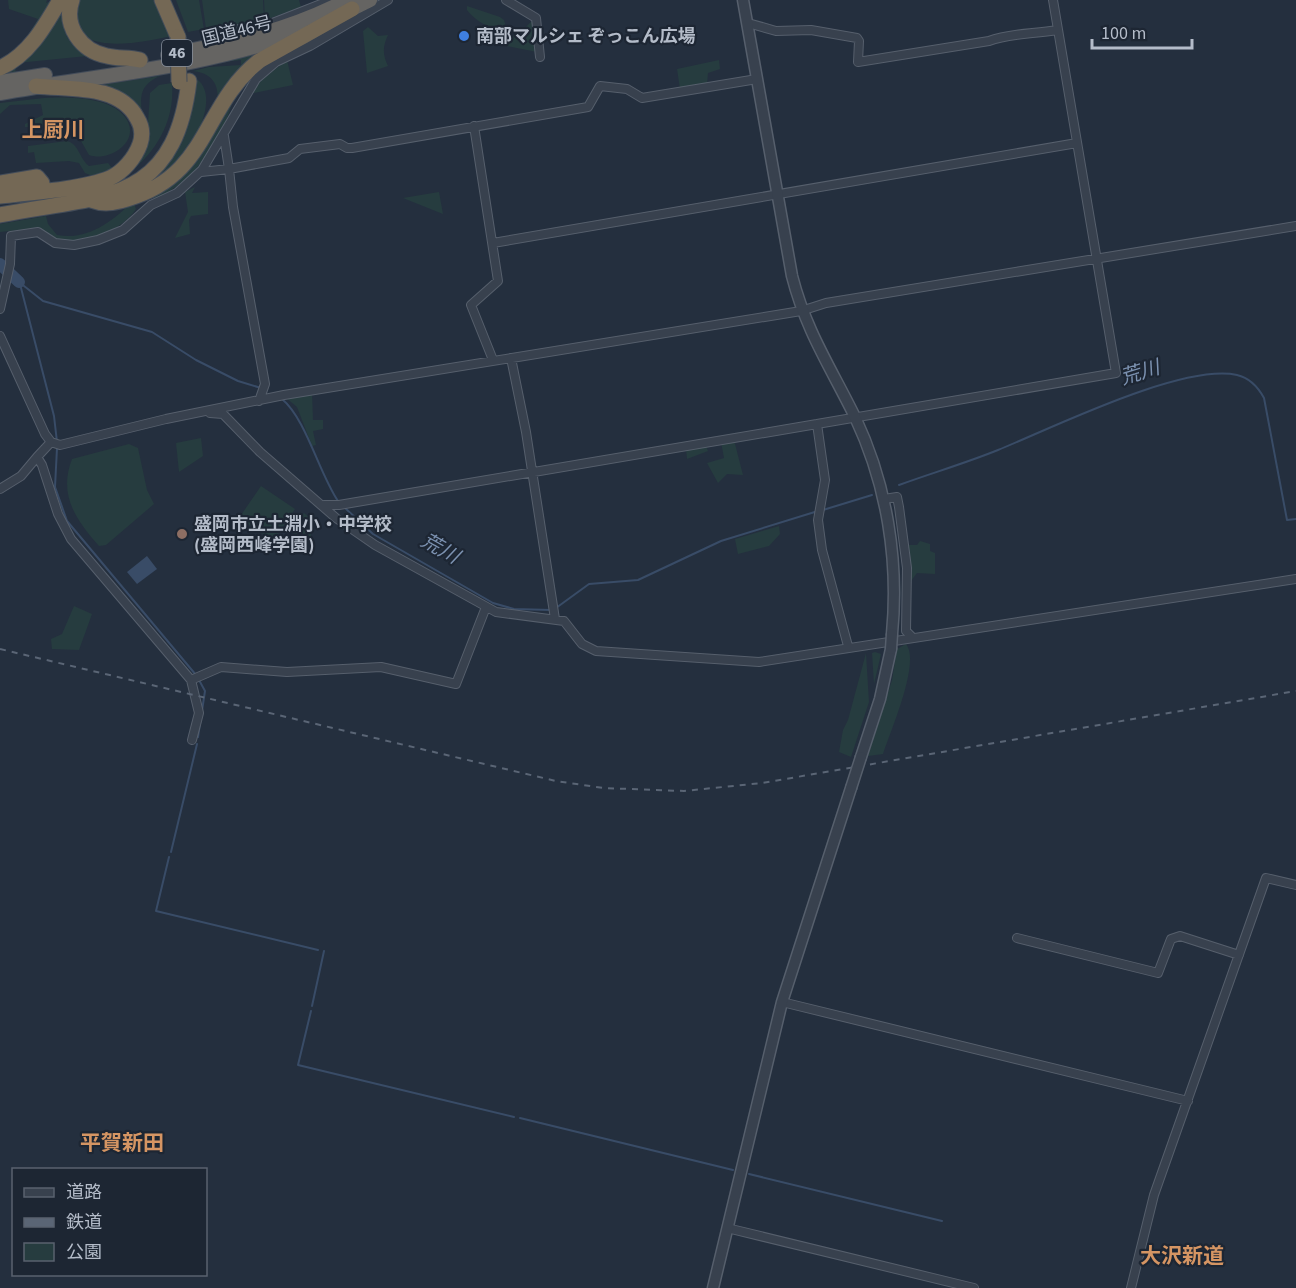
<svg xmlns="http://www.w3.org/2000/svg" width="1296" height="1288" font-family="'Source Sans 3','Noto Sans JP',sans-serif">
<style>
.green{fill:#263c3f}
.water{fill:#394c67}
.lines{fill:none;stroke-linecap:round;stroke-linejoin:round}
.stream{stroke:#394c67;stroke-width:2}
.river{stroke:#394c67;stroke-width:12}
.minor-casing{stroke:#565f6c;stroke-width:10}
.tertiary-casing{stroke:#565f6c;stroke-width:13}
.trunk-casing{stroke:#434c59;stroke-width:16}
.motorway-casing{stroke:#434c59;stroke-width:17}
.minor{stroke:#38414e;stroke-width:8}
.tertiary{stroke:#38414e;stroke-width:10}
.trunk{stroke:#656462;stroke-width:14}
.motorway{stroke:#746855;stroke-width:15}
.rail{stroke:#5a6575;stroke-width:2;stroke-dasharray:6 6;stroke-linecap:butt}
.tertiary-bridge-casing{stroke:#565f6c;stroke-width:13;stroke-linecap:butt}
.motorway-bridge-casing{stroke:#434c59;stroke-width:17;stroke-linecap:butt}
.tertiary-bridge{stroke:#38414e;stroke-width:10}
.motorway-bridge{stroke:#746855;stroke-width:15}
.shop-dot{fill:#3f7fe0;stroke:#1d2633;stroke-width:2}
.education-dot{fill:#8d6e63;stroke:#1d2633;stroke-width:2}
.labels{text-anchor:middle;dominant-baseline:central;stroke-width:4.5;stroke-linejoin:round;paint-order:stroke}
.shield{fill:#1d2633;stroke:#878f9c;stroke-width:1.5}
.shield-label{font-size:16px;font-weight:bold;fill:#b4bcc9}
.street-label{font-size:18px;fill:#b4bcc9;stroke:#1d2633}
.poi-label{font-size:18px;font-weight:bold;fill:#b4bcc9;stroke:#1d2633;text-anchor:start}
.water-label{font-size:20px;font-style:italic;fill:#7c92b1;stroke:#1d2633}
.quarter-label{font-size:21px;font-weight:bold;fill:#d59563;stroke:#1d2633}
</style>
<rect width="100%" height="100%" fill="#242f3e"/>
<!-- green -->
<path class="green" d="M8,0H47L46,3L53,0L30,39L0,61L25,40L38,19L9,9Z
M79,0H153L161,9L171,36C140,43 59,60 79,0Z
M176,0H199L204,29L188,32Z
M202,0H263L264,20L206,29Z
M264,0H299L301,7L265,20Z
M467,6L500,17L504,20L508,34L516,36L532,21L537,52L501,45L502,32C489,27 476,22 467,10Z
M64,9C61,34 67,42 87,56L17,63L15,73L0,76Z
M368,27L378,36L388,35C383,46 382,53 388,66L367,73L363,31Z
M264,51L217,102C220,84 211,73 193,71L209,67L241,65V60L215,63Z
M287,60L293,85L249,94L263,79Z
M719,60L720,69L708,73L707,85L680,89L677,69Z
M160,76C140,85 140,95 142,115L94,86L98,81L101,85Z
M198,80C224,102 182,169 159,181C154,183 145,184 140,185L160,169L195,82Z
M172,83C175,119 158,150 130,172L147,138L150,93L159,85Z
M235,92C225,137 197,180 155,199L146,195L166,186Z
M44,98C67,97 113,96 127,120C140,143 108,162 89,155L73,127H25V124L43,115L41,104L10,105L0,114V103Z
M67,141C79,144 79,158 89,166L108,163L112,168L95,177L85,173L79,163L69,161L36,163L34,152L28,153V146Z
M195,187L192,193L208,192V214L191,216L189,220L190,234L175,238L188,212L185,192Z
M439,192L443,214L403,198Z
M133,201L136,209C122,231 85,245 59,240C52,239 45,232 39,228L0,232V224L46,216L48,224L57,235C88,241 113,221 133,201Z
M312,392L313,420H323V429L313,431L316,445L312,446L297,407L285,397Z
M201,438L203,456L179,472L176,443Z
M734,440L743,475L727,474L718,483L707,463L724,458L721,442Z
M129,444L138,448L147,490L154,504L106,545L99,546C76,520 58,495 72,459Z
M705,444L708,451L687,459L686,448Z
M261,486L295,509L273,541L239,518Z
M304,513L312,519L311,536L307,540L288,531Z
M779,526L780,534L769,546L738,554L735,539Z
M920,541L930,544V551L935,553V574L917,573L911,581L907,545H917Z
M74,606L92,614L79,650L52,649L51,639L62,634Z
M906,644C921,662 890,732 883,754L868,756L892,680L897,649Z
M875,652L881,654L874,684L872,653Z
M866,653L869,702L851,757L839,752L843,730L848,720Z"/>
<!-- water -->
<path class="water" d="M147,556L157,569L137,584L127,572Z"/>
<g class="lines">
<!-- stream -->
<path class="stream" d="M19,282L43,301L152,332L196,360L238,381L261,388
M20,284L54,416L57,442
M282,399C306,419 319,473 338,501
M57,448L55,487L67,521L196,675
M899,485C932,473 966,463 998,450C1052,428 1183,363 1237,375C1250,378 1258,387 1264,398L1287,520L1296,519
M344,507L373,534L493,603L514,609L551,610
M823,510L872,495
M556,608L589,584L638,580L721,541L818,511
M198,737L205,691L199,680
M171,852L197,744
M169,857L156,911L318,950
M312,1006L324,951
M311,1011L298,1065L514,1117
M520,1118L733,1170
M749,1174L942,1221"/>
<!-- river -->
<path class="river" d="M0,264L19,282"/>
<!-- minor casing -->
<g class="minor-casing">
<path id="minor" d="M506,0L536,18L540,57
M748,23L776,31L811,30L857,38L859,41L858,62L989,41C1010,33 1034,34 1057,30
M210,34L270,24L331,0
M474,126L498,281L471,305L493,360
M201,172L229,169L224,136
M493,243L1077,143
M0,309L10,264L11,236L38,232L55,243L74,245L98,240L123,230L151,205L177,193L202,170L256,79L276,62L310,46L388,0
M0,336L45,434L51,442L60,445L166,419L284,395L801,311L826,303L1296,226
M511,358L526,432L555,619
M259,401L265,384L233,207L229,169L289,158L300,149L340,144L347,148H352L588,107L600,86L627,89L642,98L757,79
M210,413L223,414L260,452L336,518L375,545L496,612L564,621L582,644L596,651L759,662L1296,579
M51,442L37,457L42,465L58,514L71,539L191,680L199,713L192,740
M0,489L21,476L37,457
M884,499L897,497L899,507L907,568L906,631L912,637
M324,505H339L817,424
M848,646L822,550L818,520L825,480L817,424L1116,373L1053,0
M191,680L221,667L287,672L381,667L456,684L486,607
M1017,938L1158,973L1171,939L1180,936L1239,955
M782,1002L1188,1101
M727,1228L974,1288
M1131,1288L1154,1195L1266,878L1296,885"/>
</g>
<!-- tertiary casing -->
<g class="tertiary-casing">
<path id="tertiary" d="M743,0L792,276C806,331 831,368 855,417C887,485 899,560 892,634
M861,757L880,699L891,649
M713,1288L782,1002L851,788"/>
</g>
<!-- trunk casing -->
<g class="trunk-casing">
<path id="trunk" d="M342,14L370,0
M168,55C231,43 290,30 347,0
M0,82L45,75
M0,93C101,75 207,67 303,31"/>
</g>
<!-- motorway casing -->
<g class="motorway-casing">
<path id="motorway" d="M72,0C63,26 81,51 107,56C119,59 128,57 140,60
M162,0L178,37
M0,68C29,55 45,26 60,0
M0,183L37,177L42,183
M0,196C29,193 84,189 110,178C123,172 135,158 140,144C143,135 142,126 137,118C119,84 70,90 36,86
M91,200C104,205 113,203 127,199C210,175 201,107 259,61L352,9
M0,215C99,195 174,207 189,81"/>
</g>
<!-- minor -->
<use href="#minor" class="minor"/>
<!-- tertiary -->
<use href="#tertiary" class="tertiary"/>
<!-- trunk -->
<use href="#trunk" class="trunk"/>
<!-- motorway -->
<use href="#motorway" class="motorway"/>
<!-- rail -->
<path class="rail" d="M0,649L556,781L603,788L684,791L762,783L1296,691"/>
<!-- tertiary-bridge casing -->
<g class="tertiary-bridge-casing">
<path id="tertiary-bridge" d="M891,649L892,634
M851,788L861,757"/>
</g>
<!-- motorway-bridge casing -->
<g class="motorway-bridge-casing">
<path id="motorway-bridge" d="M178,37L179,82"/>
</g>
<!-- tertiary-bridge -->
<use href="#tertiary-bridge" class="tertiary-bridge"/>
<!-- motorway-bridge -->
<use href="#motorway-bridge" class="motorway-bridge"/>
</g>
<!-- markers -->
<circle class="shop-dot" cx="464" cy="36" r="6"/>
<circle class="education-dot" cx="182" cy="534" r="6"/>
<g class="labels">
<!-- shield labels -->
<rect class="shield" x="162" y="40" width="30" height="26" rx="4.5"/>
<g class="shield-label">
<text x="177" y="53">46</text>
</g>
<!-- street labels -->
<g class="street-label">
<text transform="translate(237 31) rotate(-14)">国道46号</text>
</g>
<!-- poi labels -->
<g class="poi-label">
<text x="476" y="36">南部マルシェ ぞっこん広場</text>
<text x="194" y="524">盛岡市立土淵小・中学校<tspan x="194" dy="21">(盛岡西峰学園)</tspan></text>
</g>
<!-- water labels -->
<g class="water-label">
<text transform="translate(1140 373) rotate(-17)">荒川</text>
<text transform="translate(440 549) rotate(29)">荒川</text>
</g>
<!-- quarter labels -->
<g class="quarter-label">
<text x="53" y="130">上厨川</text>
<text x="122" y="1143">平賀新田</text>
<text x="1182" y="1256">大沢新道</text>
</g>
</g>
<!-- legend -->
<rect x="12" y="1168" width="195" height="108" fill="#1d2633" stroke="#59626f" stroke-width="1.5"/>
<rect x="24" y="1188" width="30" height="9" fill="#38414e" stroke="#59626f" stroke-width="1.5"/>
<text x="66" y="1198" font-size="18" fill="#b4bcc9">道路</text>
<rect x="24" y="1218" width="30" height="9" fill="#5a6575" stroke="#59626f" stroke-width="1.5"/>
<text x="66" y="1228" font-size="18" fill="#b4bcc9">鉄道</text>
<rect x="24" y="1243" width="30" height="18" fill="#263c3f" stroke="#59626f" stroke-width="1.5"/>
<text x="66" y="1258" font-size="18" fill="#b4bcc9">公園</text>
<!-- scale -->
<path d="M1092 39v9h100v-9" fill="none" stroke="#b4bcc9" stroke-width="3"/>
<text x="1101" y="39" font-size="18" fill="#b4bcc9" stroke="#1d2633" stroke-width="4.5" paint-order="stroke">100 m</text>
</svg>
